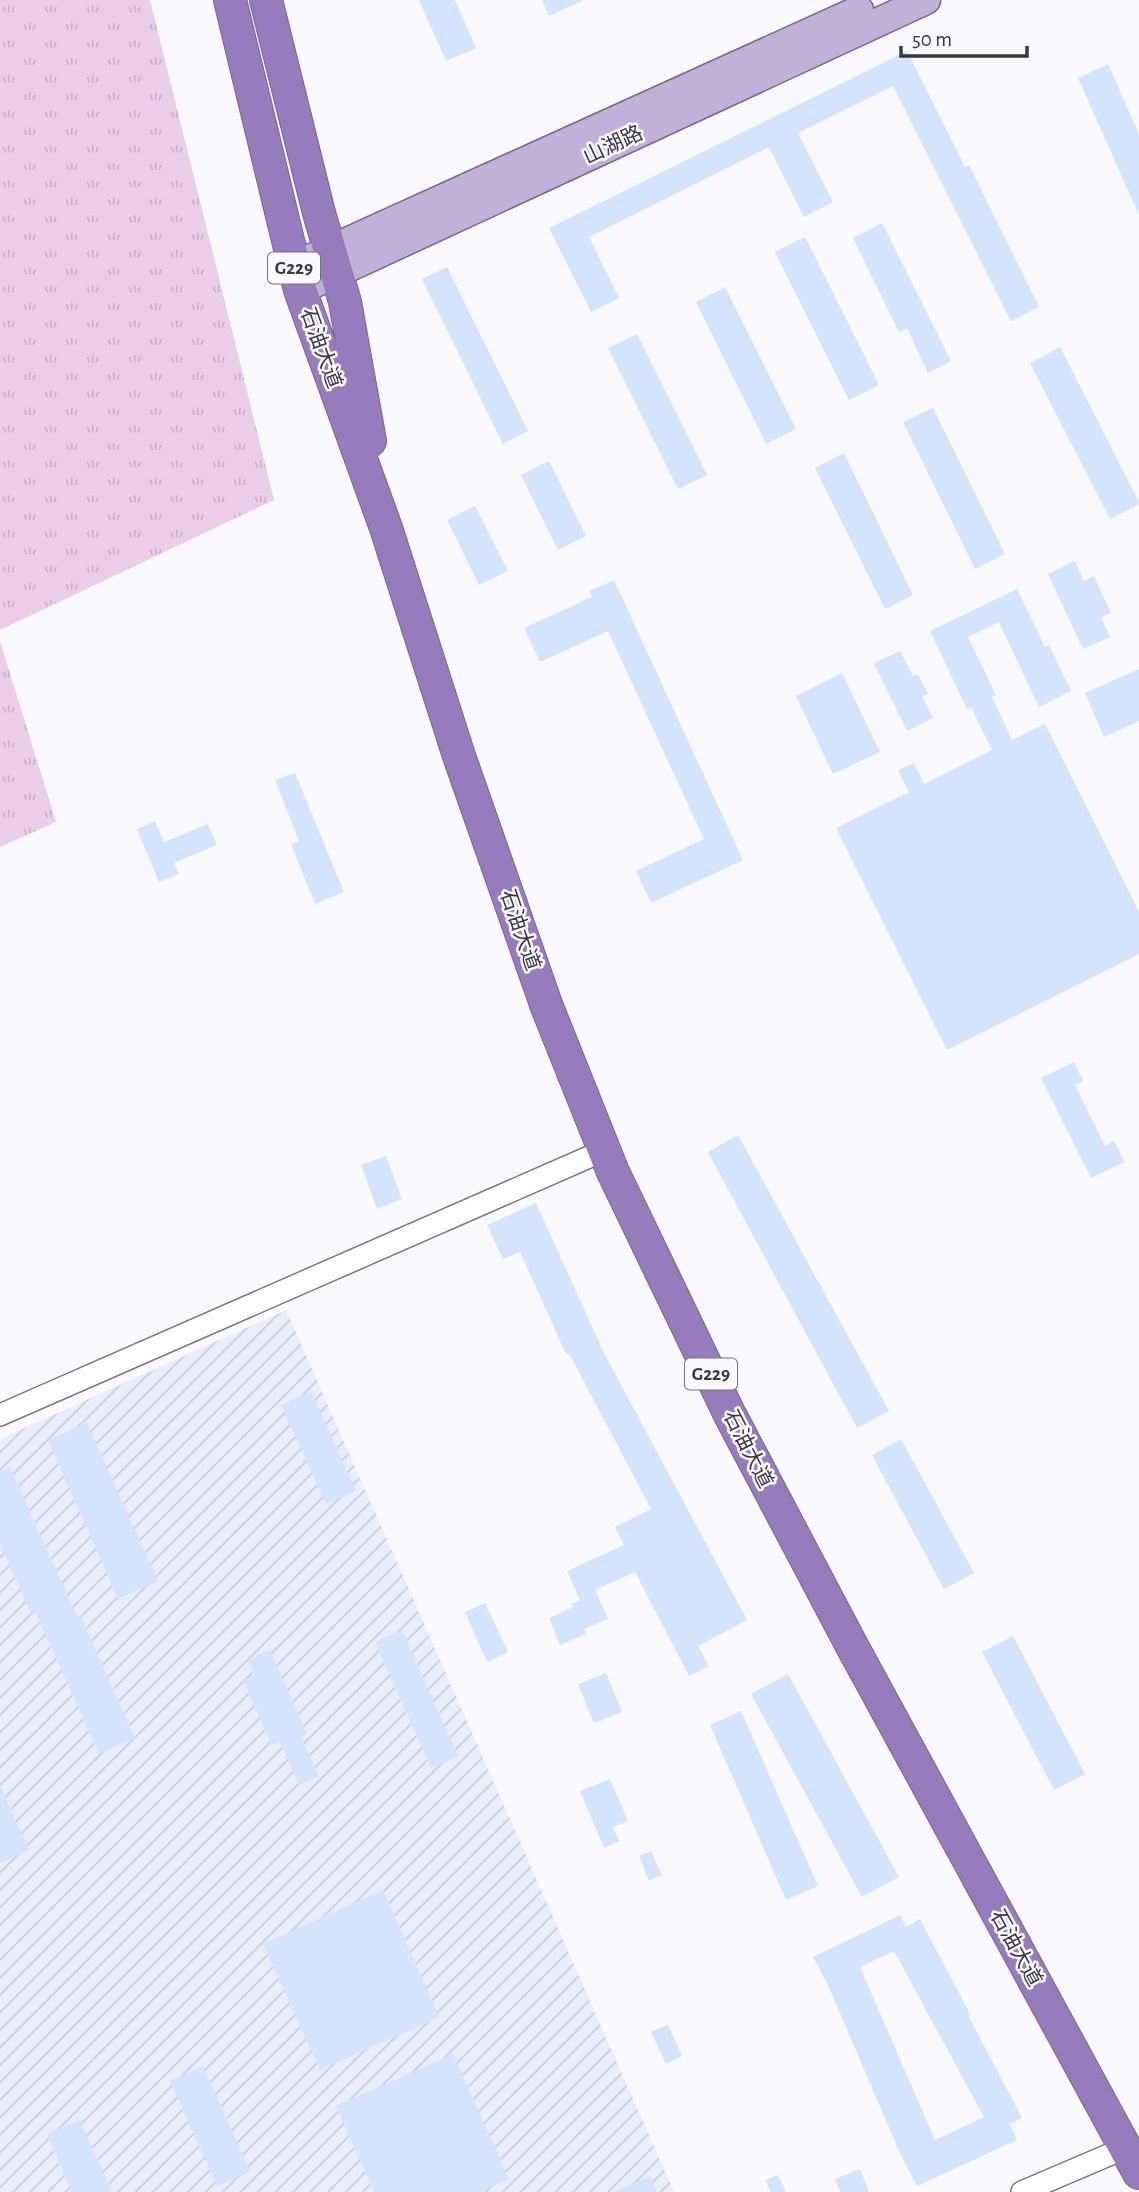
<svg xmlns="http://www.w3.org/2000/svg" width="1139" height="2192" font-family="'Alegreya Sans','Noto Sans SC',sans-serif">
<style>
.industrial{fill:url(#industrial-furrows)}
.park{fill:url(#park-tufts)}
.building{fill:#d3e5fe;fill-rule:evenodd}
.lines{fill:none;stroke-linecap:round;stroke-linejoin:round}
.minor-casing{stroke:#777881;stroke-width:24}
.major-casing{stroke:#76648f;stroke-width:31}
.highway-casing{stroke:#76648f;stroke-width:34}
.minor{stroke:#fff;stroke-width:21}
.major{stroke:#c1b0d7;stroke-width:28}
.highway{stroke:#977bbc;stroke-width:32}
.labels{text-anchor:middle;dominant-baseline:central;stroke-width:5;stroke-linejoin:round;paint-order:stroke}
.shield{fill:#fafafe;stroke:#727276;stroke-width:2}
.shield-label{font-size:19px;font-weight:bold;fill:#38383c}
.street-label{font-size:21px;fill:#38383c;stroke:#fafafe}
</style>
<defs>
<pattern id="industrial-furrows" width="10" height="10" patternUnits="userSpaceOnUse" patternTransform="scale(1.75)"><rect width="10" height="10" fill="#eaedfe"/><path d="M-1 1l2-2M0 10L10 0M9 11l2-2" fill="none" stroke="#c9ccdb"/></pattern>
<pattern id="park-tufts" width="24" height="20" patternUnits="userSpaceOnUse" patternTransform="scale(1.75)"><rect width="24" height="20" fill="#ebccea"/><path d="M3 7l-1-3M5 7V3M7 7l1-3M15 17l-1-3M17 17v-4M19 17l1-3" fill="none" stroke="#cab0ca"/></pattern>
</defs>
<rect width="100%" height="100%" fill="#fafafe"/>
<!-- industrial -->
<path class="industrial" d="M286,1310L674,2192H0V1439Z"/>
<!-- park -->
<path class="park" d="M0,0H150L274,500L0,630Z
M0,641L56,822L0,847Z"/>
<!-- building -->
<path class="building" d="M419,0H455L476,48L446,61Z
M542,0H584L549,16Z
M907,51L965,167L969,165L1039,307L1011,321L893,86L798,133L833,202L804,217L769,147L589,237L619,298L591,312L549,228Z
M1108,64L1139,134V215L1078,78Z
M882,223L951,361L928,373L907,328L899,332L853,238Z
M805,237L879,385L849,400L775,252Z
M447,267L528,431L503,444L422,279Z
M725,287L796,429L766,444L696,302Z
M637,334L707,475L678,489L608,348Z
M1060,347L1139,502V504L1110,519L1030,363Z
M933,408L1005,554L975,569L903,422Z
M844,453L913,595L885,609L815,468Z
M549,461L586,536L558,550L521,475Z
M475,506L508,571L479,585L447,520Z
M1075,561L1084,581L1094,576L1111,613L1101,617L1110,637L1083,649L1048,574Z
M614,580L743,860L651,903L636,871L704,839L608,631L540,662L524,628L592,597L589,591Z
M1017,589L1045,647L1049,645L1071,691L1039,707L999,622L968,637L996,695L992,697L1012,740L1045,724L1139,912V954L947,1050L836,828L909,792L898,770L914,763L924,784L992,750L971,707L967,709L930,631Z
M900,651L913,676L918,674L928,694L922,696L933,718L907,731L874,663Z
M1139,669V721L1104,737L1085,693Z
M842,673L880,752L833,774L796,696Z
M295,773L344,892L315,904L291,844L299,841L275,780Z
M155,821L164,842L208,824L217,845L174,863L179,874L159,882L137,829Z
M1074,1062L1083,1081L1075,1085L1105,1146L1114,1141L1125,1162L1091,1178L1041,1078Z
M738,1135L889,1411L857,1428L708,1152Z
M386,1156L402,1199L377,1209L361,1165Z
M536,1203L604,1353L747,1620L698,1646L709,1666L689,1676L635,1572L595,1590L608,1619L584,1629L586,1634L560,1645L549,1618L573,1607L571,1604L580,1600L567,1571L624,1545L615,1527L651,1509L569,1353L566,1354L520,1252L503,1259L487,1225Z
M311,1391L356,1491L326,1504L281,1405Z
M87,1423L158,1581L118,1599L48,1440Z
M901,1439L974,1573L944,1589L872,1455Z
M10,1467L77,1616L80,1615L135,1738L99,1754L35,1611L31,1613L0,1544V1472Z
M485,1603L508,1652L487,1662L465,1612Z
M402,1630L458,1756L431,1768L375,1642Z
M1013,1636L1085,1774L1054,1790L982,1652Z
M270,1650L307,1734L301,1737L319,1776L299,1785L280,1742L272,1745L243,1680L255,1675L248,1660Z
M606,1673L622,1712L594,1723L578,1684Z
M788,1674L899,1877L862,1897L751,1694Z
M741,1711L818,1886L786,1900L710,1725Z
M610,1779L628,1821L613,1827L619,1841L604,1848L580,1791Z
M0,1785L29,1850L0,1863Z
M651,1851L662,1875L649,1881L639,1856Z
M383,1890L439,2017L320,2070L263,1944Z
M900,1915L906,1927L920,1919L970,2014L968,2015L1022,2118L1010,2124L1017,2140L917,2186L899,2151L827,1983L813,1957ZM894,1951L984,2117L935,2140L860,1967Z
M668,2025L682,2056L666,2064L651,2032Z
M453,2054L509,2179L480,2192H374L336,2106Z
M203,2066L250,2172L217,2186L170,2081Z
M80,2120L112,2192H72L47,2134Z
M860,2169L869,2192H840L835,2179Z
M778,2175L786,2192H771L765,2180Z
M650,2176L657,2192H614Z"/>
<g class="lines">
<!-- minor casing -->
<g class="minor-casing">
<path id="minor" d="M0,1415L605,1150
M1022,2192L1125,2148"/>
</g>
<!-- major casing -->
<g class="major-casing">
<path id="major" d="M294,266L859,10
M300,290L926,0"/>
</g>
<!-- highway casing -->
<g class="highway-casing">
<path id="highway" d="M230,0L300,290L386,528L459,756L547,1007L613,1172L729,1413L852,1646L1139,2173
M266,0L319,213L345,302L370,441"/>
</g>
<!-- minor -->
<use href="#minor" class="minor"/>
<!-- major -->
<use href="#major" class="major"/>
<!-- highway -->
<use href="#highway" class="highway"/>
</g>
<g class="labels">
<!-- shield labels -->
<g class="shield">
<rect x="268" y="252.5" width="52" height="31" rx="5"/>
<rect x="685" y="1358.5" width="52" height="31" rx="5"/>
</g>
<g class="shield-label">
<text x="294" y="268">G229</text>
<text x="711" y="1374">G229</text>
</g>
<!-- street labels -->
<g class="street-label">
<text transform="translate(613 145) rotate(-25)">山湖路</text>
<text transform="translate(321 348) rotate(70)">石油大道</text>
<text transform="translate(520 930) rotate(71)">石油大道</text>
<text transform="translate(748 1449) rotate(63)">石油大道</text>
<text transform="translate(1016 1948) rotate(61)">石油大道</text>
</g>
</g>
<!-- scale -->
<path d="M901 46v10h126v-10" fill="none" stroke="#38383c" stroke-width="3.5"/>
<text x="912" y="46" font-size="21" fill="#38383c" stroke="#fafafe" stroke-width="5" paint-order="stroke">50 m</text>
</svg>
